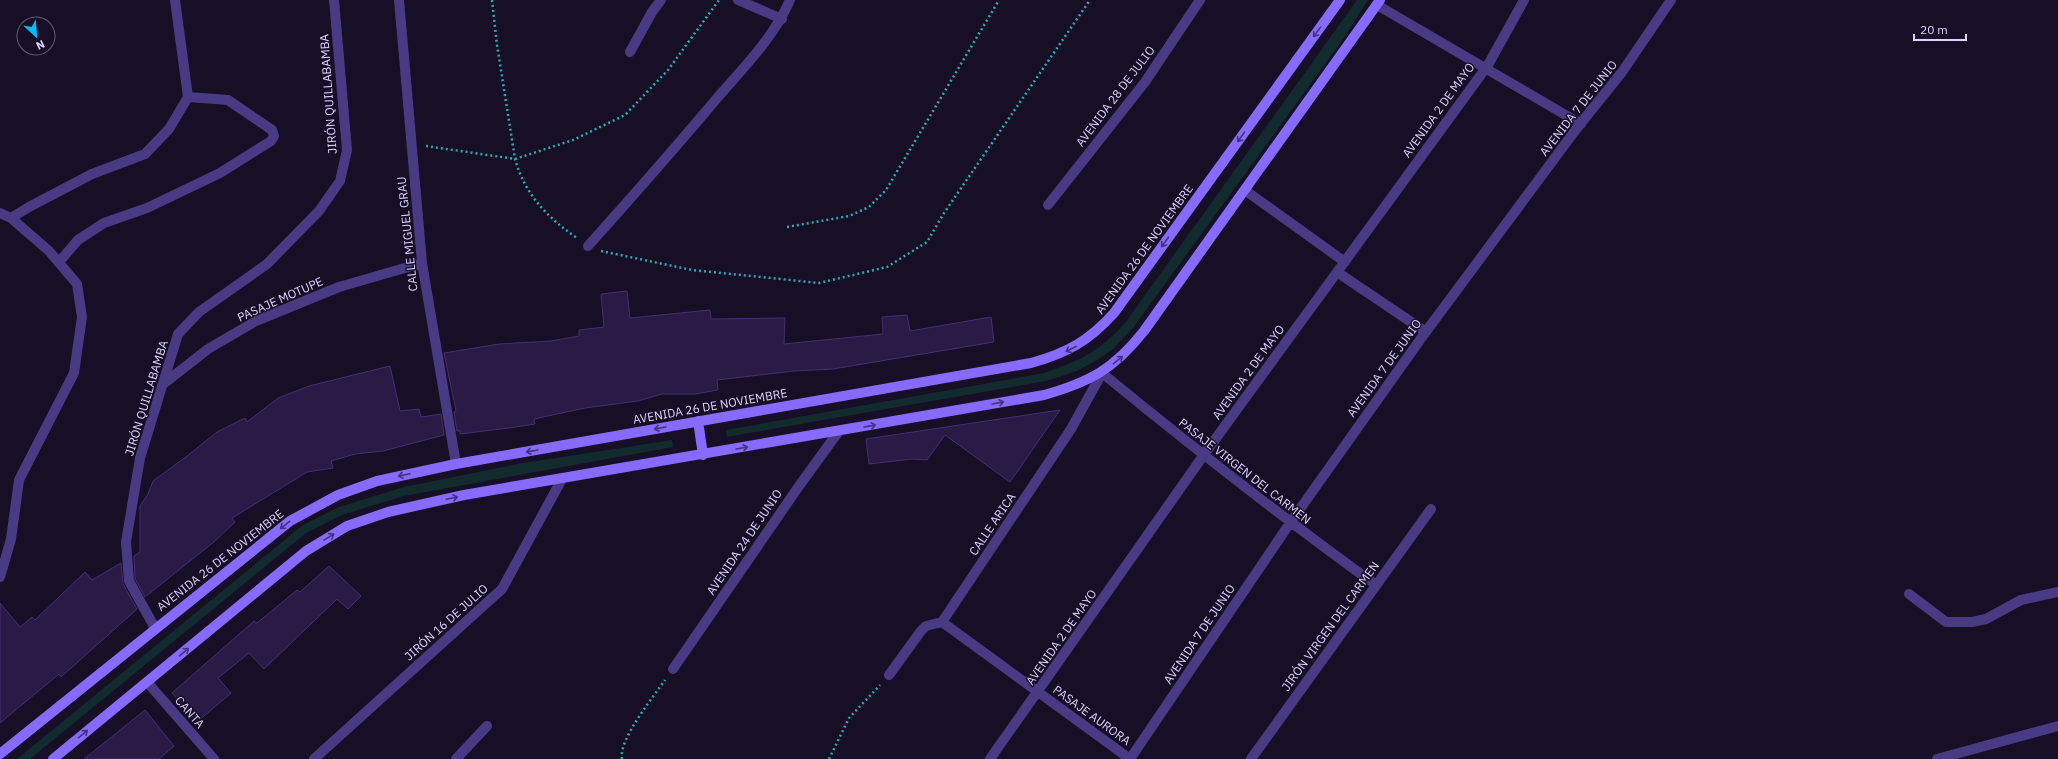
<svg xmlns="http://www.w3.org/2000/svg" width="2058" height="759" font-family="'IBM Plex Sans',sans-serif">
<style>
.green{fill:#122b2f}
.building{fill:#2a1b46;stroke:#462d72}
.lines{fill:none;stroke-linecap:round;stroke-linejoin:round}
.path{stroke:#2fa9b6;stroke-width:2.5;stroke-dasharray:2 3;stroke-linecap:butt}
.minor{stroke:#493a84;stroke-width:10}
.secondary{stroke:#866bfe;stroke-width:10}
.oneway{stroke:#43347c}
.labels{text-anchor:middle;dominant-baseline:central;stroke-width:3;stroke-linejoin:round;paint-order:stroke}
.street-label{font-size:12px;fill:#dfd3ff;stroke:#160f25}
</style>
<rect width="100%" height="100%" fill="#160f25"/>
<!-- green -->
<path class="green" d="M1357,0H1368L1344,38L1133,328L1112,350L1097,360L1077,371L1046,381L727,437L726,430L1044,373C1082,360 1098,352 1125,323Z
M672,440L673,447L404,496L342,515L306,533L30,759H17L303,525L339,507L404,487L517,464Z"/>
<!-- building -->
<path class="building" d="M627,291L630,318L710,310L711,319L785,318L784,344L883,334L882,317L907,315L910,331L991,317L994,342L833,369L794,371L717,380L718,390L695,394H662L638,401L585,408L534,419L535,424L509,428L460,434V431H457L454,412L456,411L444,353L499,344L551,341L579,336V330L604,327L601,294Z
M390,366L400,411L419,409L421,417L441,414L444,435L383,451L355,454L331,461L333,468L307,472L232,518L235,522L215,541L145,597L135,579L134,556L140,552V506L148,494L153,481L187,456L217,432L245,418L247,422L278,398L309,386Z
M1060,410L1010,482L945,435L927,460L912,459L869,464L866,439Z
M121,563L123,584L137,609L61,677L59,674L0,723V603L20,627L32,617L35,620L85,572L92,580Z
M329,566L361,596L348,609L337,599L264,669L249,653L218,678L231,693L197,722L172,693L254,621L257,623L297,590L300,592Z
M145,710L174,746L159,759H84Z"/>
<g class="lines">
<!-- path -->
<path class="path" d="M492,0L497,45L515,159C525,195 548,218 577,238
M426,146L515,159L573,140L625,115L668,70L719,0
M787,227L849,216L869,207L886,190L999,0
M601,251L692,270L819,283L887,267L927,242L944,213L1090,0
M622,759C618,740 654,696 665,680
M829,759L849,718L880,685"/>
<!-- minor -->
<path class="minor" d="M399,0L422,263L456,464
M738,0L782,19
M1377,5L1581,124
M630,52L652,12L661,0
M1246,191L1345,262
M1048,205L1145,82L1200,0
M0,213L11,218L49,251L77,284L82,317L74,373L19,480L11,539L0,577
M11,218L29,207L92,174L145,154L169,129L188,97L175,0
M588,246C632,197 675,148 718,97C744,67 774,37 790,0
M59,262L78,240L104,223L147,208L220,173L271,141L274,136L272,130L228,100L188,97
M1337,272L1426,332
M162,385L208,349L256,321L339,287L422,263
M1909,594L1946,622H1972L1986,619L2021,600L2058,592
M942,622L1130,759
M155,628L129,581L126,542L140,458L178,334L199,312L267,264L319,211L340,181L347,150L334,0
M673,669L799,486L839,431
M889,675L921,631L926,626L942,622L1071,429L1102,373C1191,446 1282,517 1376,585
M147,682L214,759
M314,759L502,589L562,479
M456,759L487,726
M990,759L1203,456L1488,65L1524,0
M1130,759L1290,523L1422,337L1577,128L1622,72L1671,0
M1251,759L1431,509
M1937,759L2058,726"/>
<!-- secondary -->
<path class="secondary" d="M698,421L703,455
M0,754L290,521L338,495L377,481L456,464L1031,363C1067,353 1089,341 1114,313L1340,0
M53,759L306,551L347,526L388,512L464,495L1044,395C1090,382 1114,369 1144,331L1380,0"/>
</g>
<!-- one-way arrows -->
<defs><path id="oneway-shaft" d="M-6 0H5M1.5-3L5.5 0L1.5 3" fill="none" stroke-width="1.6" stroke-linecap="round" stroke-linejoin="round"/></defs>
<g class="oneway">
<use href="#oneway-shaft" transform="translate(1317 32) rotate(126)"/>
<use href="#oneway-shaft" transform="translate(1241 137) rotate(126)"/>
<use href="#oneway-shaft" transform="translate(1165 242) rotate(126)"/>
<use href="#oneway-shaft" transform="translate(1071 349) rotate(153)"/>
<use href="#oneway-shaft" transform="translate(1118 360) rotate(-39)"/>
<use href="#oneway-shaft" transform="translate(998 403) rotate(-10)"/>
<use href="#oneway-shaft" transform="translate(870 426) rotate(-10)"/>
<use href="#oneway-shaft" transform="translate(660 428) rotate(170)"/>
<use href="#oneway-shaft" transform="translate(742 448) rotate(-10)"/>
<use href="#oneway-shaft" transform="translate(532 451) rotate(170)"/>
<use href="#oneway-shaft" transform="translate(404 475) rotate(168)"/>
<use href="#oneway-shaft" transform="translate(452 498) rotate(-12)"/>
<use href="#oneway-shaft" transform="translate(285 525) rotate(142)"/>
<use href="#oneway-shaft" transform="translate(329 537) rotate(-32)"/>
<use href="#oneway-shaft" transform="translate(184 652) rotate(-40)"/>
<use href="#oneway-shaft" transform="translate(83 734) rotate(-39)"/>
</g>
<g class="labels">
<!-- street labels -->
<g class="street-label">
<text transform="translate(328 94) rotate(-94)">JIRÓN QUILLABAMBA</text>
<text transform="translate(1115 96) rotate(-53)">AVENIDA 28 DE JULIO</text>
<text transform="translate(1578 108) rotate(-52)">AVENIDA 7 DE JUNIO</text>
<text transform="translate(1438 110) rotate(-54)">AVENIDA 2 DE MAYO</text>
<text transform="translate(407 234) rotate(-96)">CALLE MIGUEL GRAU</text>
<text transform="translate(1144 249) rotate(-54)">AVENIDA 26 DE NOVIEMBRE</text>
<text transform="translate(280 299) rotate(-24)">PASAJE MOTUPE</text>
<text transform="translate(1384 368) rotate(-54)">AVENIDA 7 DE JUNIO</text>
<text transform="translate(1248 372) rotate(-54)">AVENIDA 2 DE MAYO</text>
<text transform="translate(146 398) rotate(-73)">JIRÓN QUILLABAMBA</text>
<text transform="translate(710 406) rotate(-10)">AVENIDA 26 DE NOVIEMBRE</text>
<text transform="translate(1245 471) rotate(38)">PASAJE VIRGEN DEL CARMEN</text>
<text transform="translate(992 524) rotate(-56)">CALLE ARICA</text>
<text transform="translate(744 542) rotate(-56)">AVENIDA 24 DE JUNIO</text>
<text transform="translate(220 560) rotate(-38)">AVENIDA 26 DE NOVIEMBRE</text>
<text transform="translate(446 622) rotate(-42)">JIRÓN 16 DE JULIO</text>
<text transform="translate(1330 626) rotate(-54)">JIRÓN VIRGEN DEL CARMEN</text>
<text transform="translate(1199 634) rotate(-56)">AVENIDA 7 DE JUNIO</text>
<text transform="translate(1061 637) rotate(-55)">AVENIDA 2 DE MAYO</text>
<text transform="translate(190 712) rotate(49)">CANTA</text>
<text transform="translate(1092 715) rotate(36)">PASAJE AURORA</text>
</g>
</g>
<!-- north arrow -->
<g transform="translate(36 36) rotate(154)"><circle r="19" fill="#160f25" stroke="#665d7c"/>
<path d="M0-3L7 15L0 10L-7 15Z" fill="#01bcfd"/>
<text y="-6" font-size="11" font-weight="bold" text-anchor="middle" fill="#dfd3ff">N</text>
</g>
<!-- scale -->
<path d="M1914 34v6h52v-6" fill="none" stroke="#dfd3ff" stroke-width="2"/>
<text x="1920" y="34" font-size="12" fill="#dfd3ff" stroke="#160f25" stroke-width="3" paint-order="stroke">20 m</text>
</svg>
